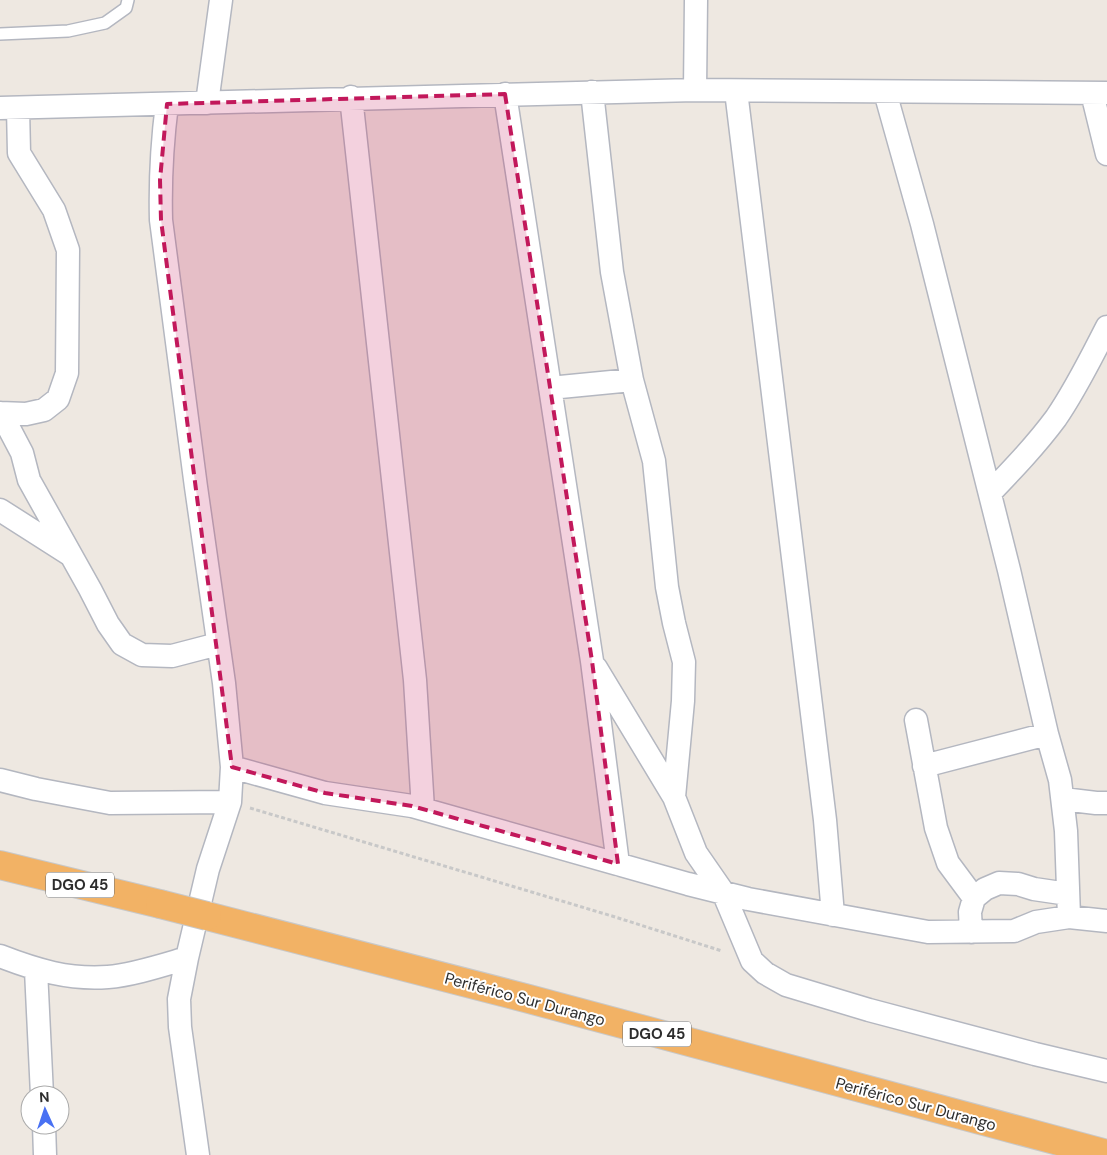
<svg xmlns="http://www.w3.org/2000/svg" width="1107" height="1155" font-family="'DM Sans',sans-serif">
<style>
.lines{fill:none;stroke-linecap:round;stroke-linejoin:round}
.service-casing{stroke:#b4b7c0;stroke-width:14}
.minor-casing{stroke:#b4b7c0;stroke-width:25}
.trunk-casing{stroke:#c8c8c8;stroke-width:30}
.path{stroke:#c8c8c8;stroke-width:3;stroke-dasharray:4 2.5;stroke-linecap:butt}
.service{stroke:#fff;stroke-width:11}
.minor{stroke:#fff;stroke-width:22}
.trunk{stroke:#f2b265;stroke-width:28}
.trunk-bridge-casing{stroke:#c8c8c8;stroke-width:30;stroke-linecap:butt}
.trunk-bridge{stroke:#f2b265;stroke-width:28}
.marked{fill:#c2185b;fill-opacity:0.2;stroke:#c2185b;stroke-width:4;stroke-dasharray:10 6;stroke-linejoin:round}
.labels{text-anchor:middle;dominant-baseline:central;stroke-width:4;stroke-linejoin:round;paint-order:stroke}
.shield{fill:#fff;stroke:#6c6c6c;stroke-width:1}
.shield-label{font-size:15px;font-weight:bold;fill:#2d2d2d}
.street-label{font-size:16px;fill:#2d2d2d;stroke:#fff}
</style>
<rect width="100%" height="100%" fill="#eee8e1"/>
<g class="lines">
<!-- service casing -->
<g class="service-casing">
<path id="service" d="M0,34L68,31L105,23L126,8L128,0"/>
</g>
<!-- minor casing -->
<g class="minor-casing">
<path id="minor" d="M695,90L696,0
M736,91L825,820L833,915
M592,92L612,272L632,380L654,461L667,587L674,623L684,662L683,701L674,797
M885,92L922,224L1009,570L1047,734L1060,780L1066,831L1069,917
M1092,93L1107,154
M505,94L592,661L618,864
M351,97L415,680L423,809
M207,103L221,0
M167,104C162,143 160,181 161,220L196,487L224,683L232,767L230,802L208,869L187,958L179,999L180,1027L198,1155
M0,108L695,90L1107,93
M550,388L632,380
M0,413L26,414L44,410L58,399L67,373L68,250L54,210L19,153L18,108
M1,413L22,453L29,480L90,589L108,624L122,644L142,655L172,656L218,644
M990,493C1013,469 1036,445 1056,418C1076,389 1091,358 1107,327
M0,510L69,554
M596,668L674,797L696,853L723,892L752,961L765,973L786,985L869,1010L1035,1054L1107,1071
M916,720L936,828L948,863L974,898
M924,766L1047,734
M232,767L325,793L412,806L688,884L748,899L928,932L1014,931L1036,922L1069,917L1107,921
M0,780L36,789L110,803L230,802
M1063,799L1096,803H1107
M971,932L970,912L974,898L985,889L999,883L1018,884L1034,889L1068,894
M0,956C36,970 69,980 108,977C133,975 163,965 187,958
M36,970L42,1095
M44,1125L45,1155"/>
</g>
<!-- trunk casing -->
<g class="trunk-casing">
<path id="trunk" d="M0,865L160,904
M207,916L529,999L1107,1154"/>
</g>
<!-- path -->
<path class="path" d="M250,808L612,916L722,951"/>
<!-- service -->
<use href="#service" class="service"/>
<!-- minor -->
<use href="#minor" class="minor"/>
<!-- trunk -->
<use href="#trunk" class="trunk"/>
<!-- trunk-bridge casing -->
<g class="trunk-bridge-casing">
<path id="trunk-bridge" d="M160,904L207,916"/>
</g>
<!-- trunk-bridge -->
<use href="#trunk-bridge" class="trunk-bridge"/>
</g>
<!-- marked area -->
<path class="marked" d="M505,94L592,661L618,864L412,806L325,793L232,767L161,220L160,180L167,104Z"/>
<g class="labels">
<!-- shield labels -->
<g class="shield">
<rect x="46" y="872.5" width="68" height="25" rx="4"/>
<rect x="623" y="1021.5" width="68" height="25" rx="4"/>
</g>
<g class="shield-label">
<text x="80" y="885">DGO 45</text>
<text x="657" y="1034">DGO 45</text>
</g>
<!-- street labels -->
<g class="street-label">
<text transform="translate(525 999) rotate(15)">Periférico Sur Durango</text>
<text transform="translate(916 1104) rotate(15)">Periférico Sur Durango</text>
</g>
</g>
<!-- north arrow -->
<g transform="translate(45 1110) rotate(357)"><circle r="24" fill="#ffffff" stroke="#ababab"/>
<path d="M0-4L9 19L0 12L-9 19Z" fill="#4971f3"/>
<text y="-8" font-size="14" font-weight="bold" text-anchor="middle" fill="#2d2d2d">N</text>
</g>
</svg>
